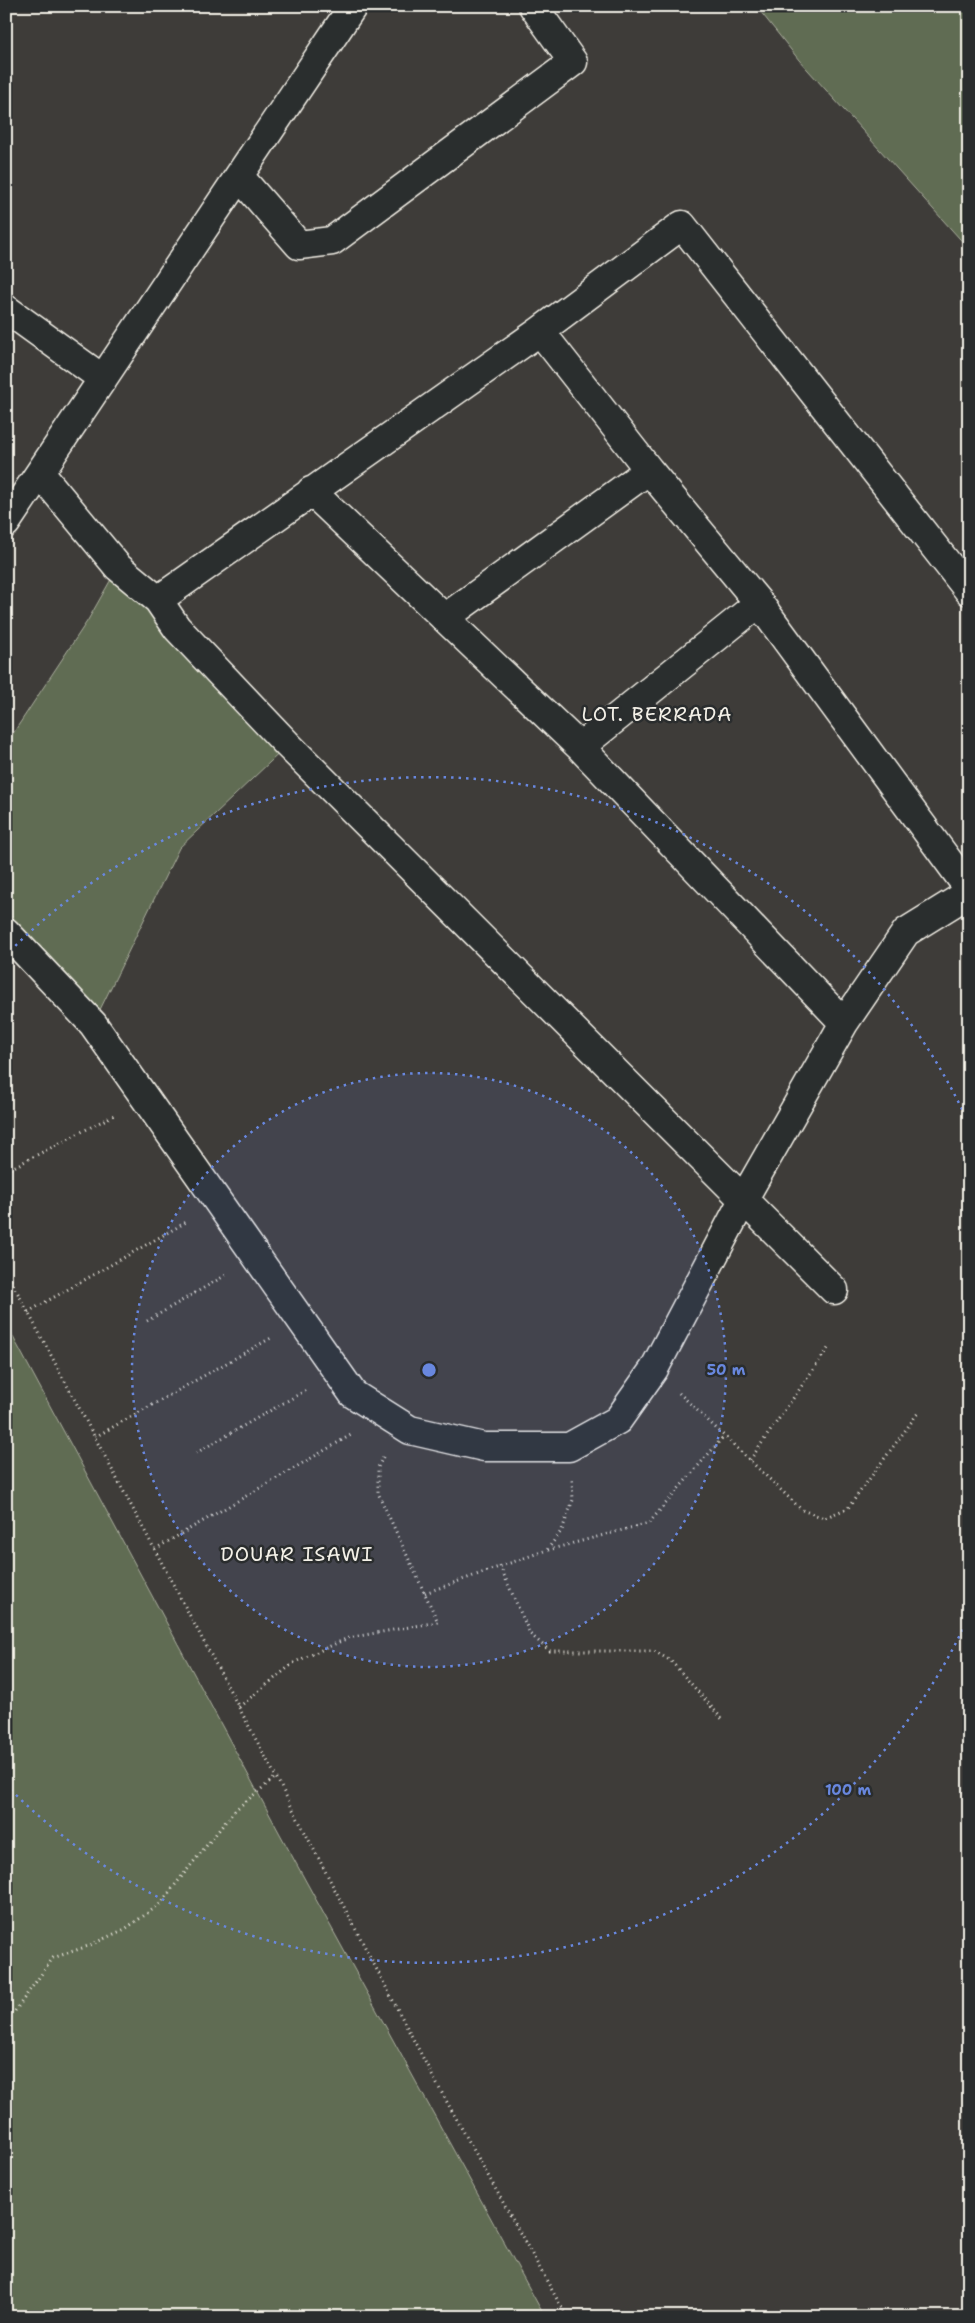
<svg xmlns="http://www.w3.org/2000/svg" width="975" height="2323" font-family="'Shantell Sans',sans-serif">
<style>
.green{fill:#616c53;stroke:#aaae9e}
.lines{fill:none;stroke-linecap:round;stroke-linejoin:round}
.minor-casing{stroke:#f4f1e8;stroke-width:31}
.path{stroke:#f4f1e8;stroke-width:3;stroke-dasharray:1 4;stroke-linecap:butt}
.minor{stroke:#2a2d2e;stroke-width:28}
.ring{fill:none;stroke:#6887de;stroke-width:2.5;stroke-dasharray:2.5 5}
.labels{text-anchor:middle;dominant-baseline:central;stroke-width:5;stroke-linejoin:round;paint-order:stroke}
.quarter-label{font-size:20px;letter-spacing:1px;fill:#f4f1e8;stroke:#2a2d2e}
.centre{fill:#6887de;stroke:#2a2d2e;stroke-width:2.5}
.ring-label{font-size:15px;text-anchor:middle;font-weight:bold;fill:#6887de;stroke:#2a2d2e;stroke-width:5;stroke-linejoin:round;paint-order:stroke}
</style>
<rect width="100%" height="100%" fill="#3e3c39"/>
<filter id="ink" filterUnits="userSpaceOnUse"><feTurbulence type="fractalNoise" baseFrequency=".02" numOctaves="2"/><feDisplacementMap in="SourceGraphic" scale="10" xChannelSelector="R" yChannelSelector="G"/><feConvolveMatrix kernelMatrix="1 2 1 2 8 2 1 2 1" color-interpolation-filters="sRGB"/></filter>
<g filter="url(#ink)">
<!-- green -->
<path class="green" d="M756,6H969V249L799,60Z
M118,567L288,745L179,848L93,1024L6,932V744L88,620Z
M6,1324L280,1834L545,2317H6Z"/>
<g class="lines">
<!-- minor casing -->
<g class="minor-casing">
<path id="minor" d="M239,176L299,245L332,241L573,62L533,6
M6,309L103,379
M540,331L649,470L759,603L969,889
M40,473L118,567L158,600L177,628L288,745L834,1290
M311,491L580,747L844,1023
M6,523L353,6
M158,600L540,331L682,225L969,591
M446,617L649,470
M580,747L759,603
M6,932L93,1024L353,1394L410,1430L484,1447H569L618,1420L654,1369L743,1200L844,1023L906,932L969,893"/>
</g>
<!-- path -->
<path class="path" d="M6,1171L114,1115
M6,1271L276,1777L433,2077L567,2317
M28,1312L188,1221
M147,1321L226,1275
M679,1393L802,1510L824,1518L848,1508L918,1413
M95,1437L271,1338
M196,1453L308,1389
M750,1460L829,1347
M155,1549L351,1435
M548,1550L649,1523L724,1436
M500,1566L530,1634L550,1651H654L671,1661L722,1719
M425,1593L547,1550L562,1530L573,1500L572,1480
M239,1707L295,1662L348,1638L438,1622L378,1493V1467L384,1455
M15,2011L53,1958L88,1946L125,1929L159,1905L235,1810L276,1777"/>
<!-- minor -->
<use href="#minor" class="minor"/>
</g>
</g>
<!-- distance rings -->
<circle cx="429" cy="1370" r="297" fill="#6887de" fill-opacity=".12"/>
<g class="ring">
<circle cx="429" cy="1370" r="297"/>
<path d="M969 1616A593 593 0 0 1 10 1789M10 951A593 593 0 0 1 969 1124"/>
</g>
<g class="labels">
<!-- quarter labels -->
<g class="quarter-label">
<text x="657" y="714">LOT. BERRADA</text>
<text x="297" y="1554">DOUAR ISAWI</text>
</g>
</g>
<circle cx="429" cy="1370" r="8" class="centre"/>
<g class="ring-label">
<text x="726" y="1375">50 m</text>
<text x="848" y="1795">100 m</text>
</g>
<!-- margin -->
<rect width="975" height="2323" fill="none" stroke="#2a2d2e" stroke-width="25"/>
<rect x="12" y="12" width="950" height="2298" fill="none" stroke="#f4f1e8" stroke-width="2" filter="url(#ink)"/>
</svg>
